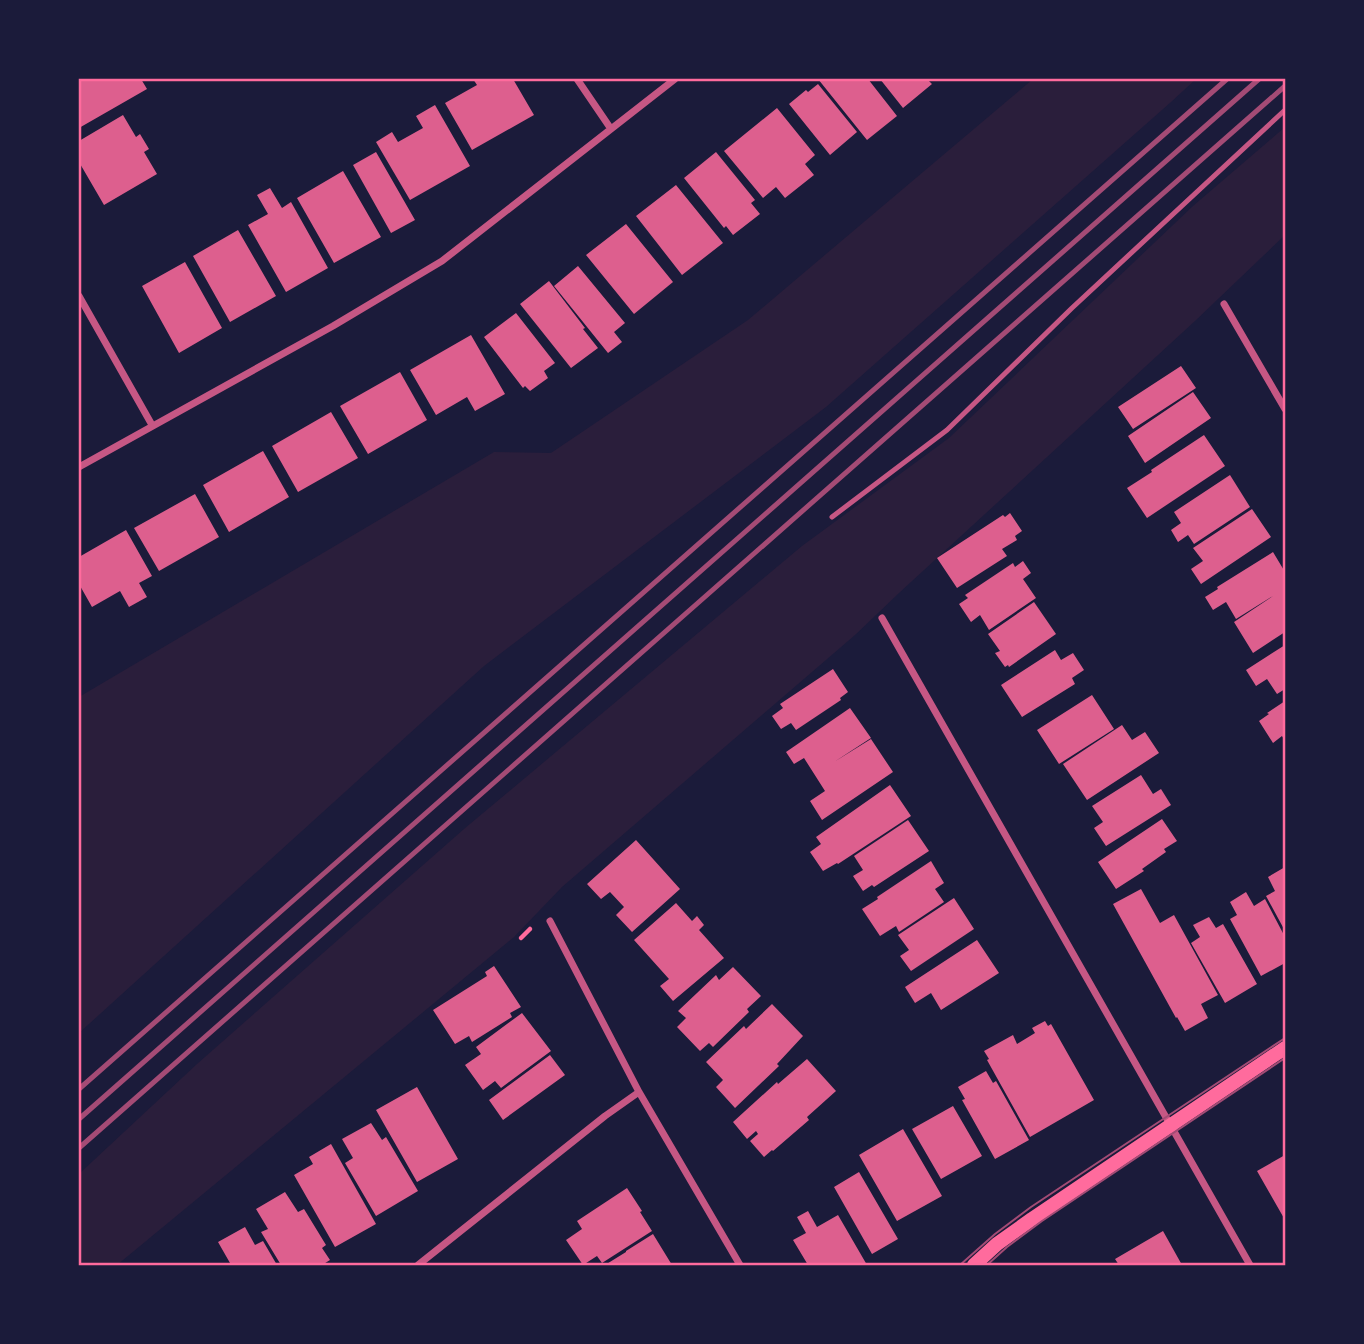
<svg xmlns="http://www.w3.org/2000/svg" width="1364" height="1344" font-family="'Sofia Sans Condensed',sans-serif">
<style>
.green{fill:#2a1e3b}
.building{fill:#dd5f8e}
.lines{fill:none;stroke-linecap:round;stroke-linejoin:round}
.path{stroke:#ff6b9d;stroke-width:4.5}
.service{stroke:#c65784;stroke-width:5}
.minor{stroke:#c65784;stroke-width:7}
.secondary{stroke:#ff6b9d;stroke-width:14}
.tram{stroke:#a44b75;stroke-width:2}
.rail{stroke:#a44b75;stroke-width:5}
.neatline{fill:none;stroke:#ff6b9d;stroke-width:2.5}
</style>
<rect width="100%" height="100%" fill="#1b1b3a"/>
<!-- green -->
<path class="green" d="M1033,79H1196L1171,102L826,407L484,666L79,1033V697L494,452L551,453L748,320Z
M1285,127V235L1195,321L899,593L855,635L562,887L514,937L117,1265H79V1174L197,1064L464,829L802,546L949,438L1193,206Z"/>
<!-- building -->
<path class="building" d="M79,79H141L147,89L79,128Z
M473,79H513L534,115L472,150L445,103L477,85Z
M818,79H868L897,116L867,140Z
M880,79H927L932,84L903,108Z
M818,84L857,132L830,155L789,104L806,90L808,92Z
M435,105L470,166L410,200L376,142L392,132L398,142L423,128L416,116Z
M777,108L815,155L805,164L814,175L785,198L776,187L763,198L724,151Z
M123,115L136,137L140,134L149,149L144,152L157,174L104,205L79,162V141Z
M376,152L415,220L391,233L353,165Z
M716,152L755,200L751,203L760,214L733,235L726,226L724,228L684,178Z
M343,171L381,237L334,263L297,198Z
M676,185L723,243L682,275L636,216Z
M270,188L282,208L291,202L328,268L286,292L248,225L268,214L257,195Z
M626,224L673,282L634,314L586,255Z
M238,230L276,296L230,322L193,256Z
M185,262L222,328L179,353L142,286Z
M578,266L625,323L614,332L622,342L608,353L554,286Z
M549,281L585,328L583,329L598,348L571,368L520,304Z
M516,313L555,363L544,371L548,378L530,391L525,386L523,388L484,337Z
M471,335L505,394L475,411L467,397L436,415L410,370Z
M1181,366L1196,388L1133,429L1118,407Z
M400,372L427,420L368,454L340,406Z
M1193,392L1211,418L1145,463L1128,436Z
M331,412L358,458L298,492L272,446Z
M1204,435L1225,466L1147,518L1127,488L1152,472L1151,470Z
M263,451L289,497L229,532L203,485Z
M1230,475L1250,507L1194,544L1188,535L1178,542L1171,530L1181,523L1174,512Z
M195,494L219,537L159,571L134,528Z
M1252,509L1271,537L1201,584L1191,569L1203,561L1193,548Z
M1010,513L1022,531L1015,536L1017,540L1002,549L1007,556L957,588L937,558L1003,515L1005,517Z
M126,530L152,576L139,583L147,597L129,607L120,591L92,607L79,584V557Z
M1273,552L1285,572V632L1253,653L1234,622L1273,596L1236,619L1226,602L1213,610L1205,597L1218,589L1217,587Z
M1023,561L1031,573L1023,579L1036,598L989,630L980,615L971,622L959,604L968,598L965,595L1013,563L1015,567Z
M1034,602L1056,634L1009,667L1008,665L1005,667L995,653L1000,651L988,634Z
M1285,645V689L1277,694L1267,679L1256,686L1246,670Z
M1055,650L1061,660L1073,653L1084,670L1072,678L1075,684L1022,717L1001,685Z
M833,669L848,692L840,698L841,700L796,730L791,723L781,729L772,716L783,708L780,704Z
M1092,695L1114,729L1059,764L1037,730Z
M1285,701V741L1282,736L1273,743L1259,721L1269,714L1267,713Z
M850,708L871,738L834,762L871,739L893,772L822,820L810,801L825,791L804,758L794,764L786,752Z
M1122,725L1132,740L1145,732L1159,753L1087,800L1063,764Z
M1141,775L1153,794L1161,789L1171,805L1106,846L1094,828L1103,822L1092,806Z
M890,785L911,816L838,864L837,863L823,871L810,852L821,844L816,837Z
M1162,819L1177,841L1164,849L1166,852L1142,869L1144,871L1116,889L1098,862Z
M908,820L929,851L874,887L872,885L863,891L853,876L863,870L854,856Z
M636,840L680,889L632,932L616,915L624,907L610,892L601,899L587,884Z
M931,861L944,883L935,889L944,902L899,932L896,926L880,936L862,909L878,899L877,897Z
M1285,867V931L1266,896L1275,891L1268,877Z
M1141,889L1160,923L1174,915L1218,995L1201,1004L1208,1018L1185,1031L1177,1017L1176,1018L1113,904Z
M1246,892L1254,906L1265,899L1285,937V963L1261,976L1230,919L1237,915L1230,902Z
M954,898L974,929L911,971L900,956L909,950L898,935Z
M676,903L692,921L697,916L704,925L699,930L724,958L673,1001L660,986L669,979L634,940Z
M1209,917L1216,928L1223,924L1257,984L1225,1003L1191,943L1200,937L1193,925Z
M977,940L999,973L941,1010L931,993L915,1003L905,987Z
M494,966L521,1007L510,1013L512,1017L472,1042L469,1036L455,1044L433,1010L487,976L485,972Z
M733,967L761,996L747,1009L749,1012L713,1047L709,1043L700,1051L677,1027L686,1018L678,1011L716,975L719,980Z
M772,1004L803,1036L777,1064L779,1066L735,1108L716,1087L723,1080L706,1062L744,1026L746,1029Z
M522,1013L551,1051L501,1088L495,1081L483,1090L465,1065L481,1054L476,1047Z
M1045,1021L1048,1026L1051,1024L1094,1100L1030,1137L987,1060L989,1059L984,1051L1013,1035L1017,1044L1035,1033L1032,1028Z
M550,1055L565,1075L503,1120L489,1100Z
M807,1059L836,1091L807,1117L809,1120L773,1151L772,1150L764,1157L750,1141L758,1134L756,1131L747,1139L733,1122L777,1082L778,1084Z
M986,1071L993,1083L996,1081L1029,1140L995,1159L962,1100L965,1099L958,1087Z
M417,1087L458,1159L417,1182L376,1110Z
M953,1106L982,1156L941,1179L912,1129Z
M371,1123L382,1140L386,1137L418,1191L376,1216L345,1163L353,1158L342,1139Z
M903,1129L942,1196L897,1221L859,1155Z
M331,1144L376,1224L335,1247L294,1175L313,1164L309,1157Z
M1285,1155V1220L1257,1171Z
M859,1172L898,1239L872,1254L834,1187Z
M627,1188L642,1211L640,1212L652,1231L602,1263L597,1256L583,1265L566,1240L582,1229L577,1221Z
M285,1192L298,1212L304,1209L326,1245L322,1248L330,1260L322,1265H281L261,1232L268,1229L256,1209Z
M808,1211L817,1227L838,1215L867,1265H808L793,1240L806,1233L797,1217Z
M245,1227L255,1245L263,1241L277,1265H225L230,1263L218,1242Z
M1163,1231L1182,1265H1119L1115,1259Z
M653,1234L672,1265H605L626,1252V1251Z"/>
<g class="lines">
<!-- path -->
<path class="path" d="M521,938L530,929"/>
<!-- service -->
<path class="service" d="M832,517L947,430L1072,308L1285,110"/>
<!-- minor -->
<path class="minor" d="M577,79L611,129
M79,296L152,425
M1224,304L1285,409
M79,467L333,326L442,261L675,79
M882,618L1250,1265
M550,921L639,1092L740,1265
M418,1265L605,1116L639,1092"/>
<!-- secondary -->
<path class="secondary" d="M974,1265L997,1244L1032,1219L1285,1048"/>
<!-- tram -->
<path class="tram" d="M960,1265L995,1234L1031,1207L1285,1038
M987,1265L1007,1247L1042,1221L1285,1058"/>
<!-- rail -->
<path class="rail" d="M79,1089L1227,79
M79,1119L1259,79
M79,1148L1285,86"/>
</g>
<!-- border -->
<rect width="1364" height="1344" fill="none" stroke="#1b1b3a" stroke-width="161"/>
<rect x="80" y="80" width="1204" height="1184" class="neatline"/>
</svg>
